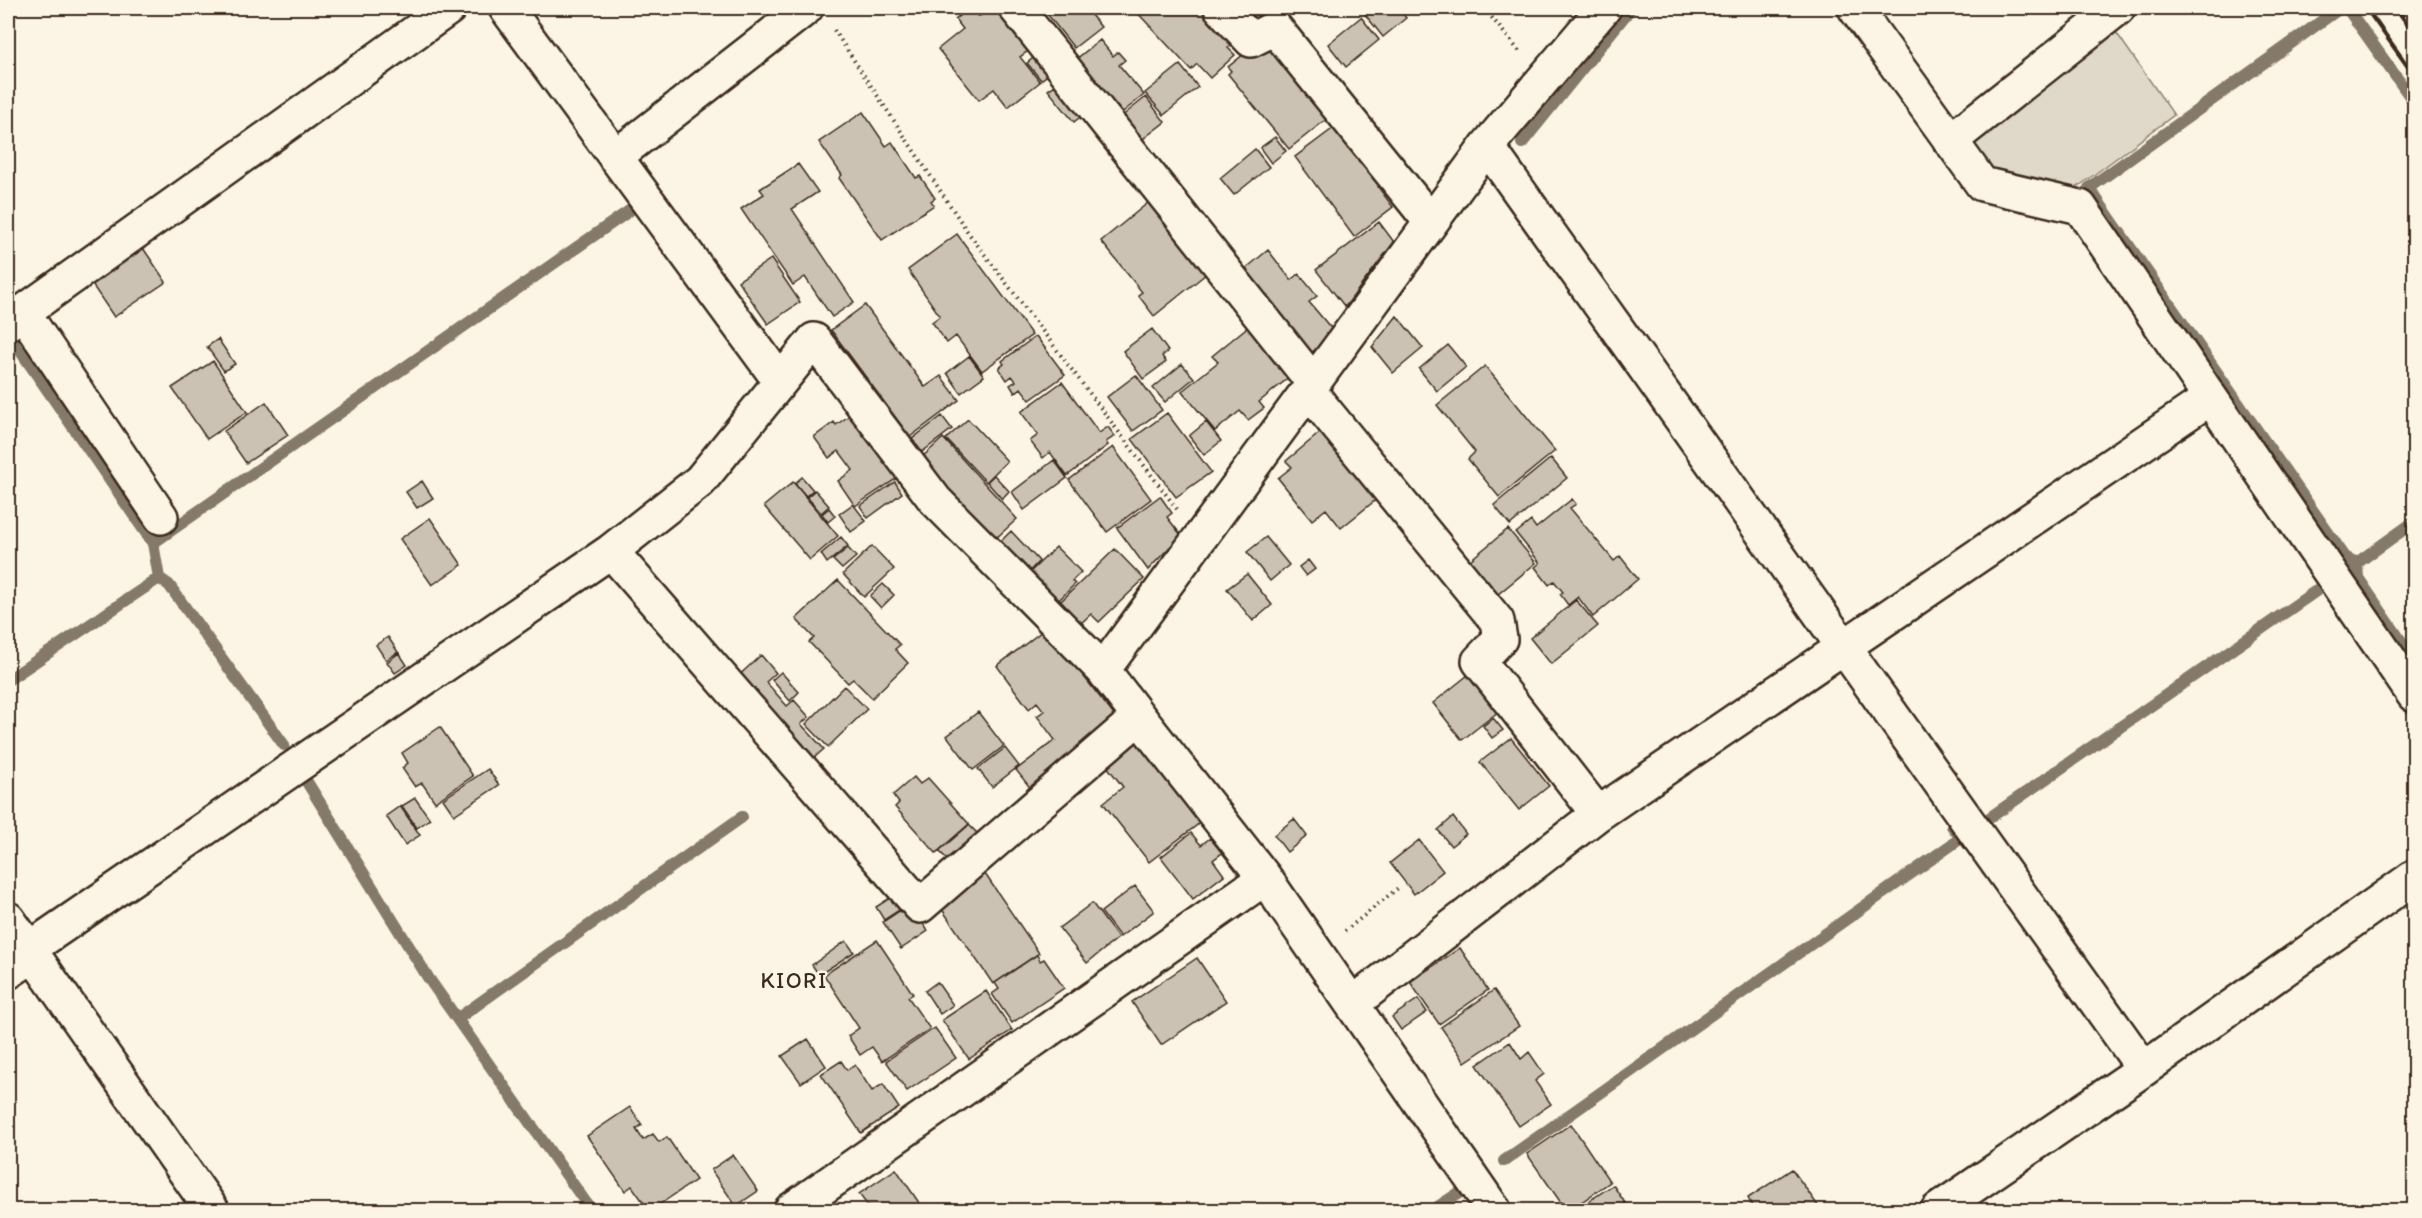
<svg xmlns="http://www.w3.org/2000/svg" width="2422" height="1218" font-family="Itim,sans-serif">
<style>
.green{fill:#e0d8c8;stroke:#8e8173;stroke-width:1.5}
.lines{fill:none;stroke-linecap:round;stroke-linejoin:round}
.stream{stroke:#85796b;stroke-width:12}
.building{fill:#ccc2b3;stroke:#3b2a1e;stroke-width:1.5}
.minor-casing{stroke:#3b2a1e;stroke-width:38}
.path{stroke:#3b2a1e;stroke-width:4;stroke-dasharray:1.5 4.5;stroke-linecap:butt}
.minor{stroke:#fcf5e5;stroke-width:33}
.rail{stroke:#3b2a1e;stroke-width:4.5}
.labels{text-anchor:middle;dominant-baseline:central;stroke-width:5;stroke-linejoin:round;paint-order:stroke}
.quarter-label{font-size:22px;letter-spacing:1.5px;fill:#3b2a1e;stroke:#fcf5e5}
</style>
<rect width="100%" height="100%" fill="#fcf5e5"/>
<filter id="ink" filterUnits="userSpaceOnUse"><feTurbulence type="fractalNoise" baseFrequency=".0167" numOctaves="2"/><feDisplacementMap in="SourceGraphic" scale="12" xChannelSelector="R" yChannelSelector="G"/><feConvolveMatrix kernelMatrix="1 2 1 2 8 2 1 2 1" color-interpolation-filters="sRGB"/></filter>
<g filter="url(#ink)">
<!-- green -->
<path class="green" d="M2111,25L2174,115L2075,189L1995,172L1974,143Z"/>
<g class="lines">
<!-- stream -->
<path class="stream" d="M2340,8L2089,188L2345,557L2357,563L2358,578L2414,660
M2347,8L2414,102
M1522,143L1631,8
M153,543L629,211
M2354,565L2414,522
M159,578L169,585L284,745
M8,680L159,578L153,543L13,340
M307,782L429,979L591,1210
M1985,821L2326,584
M457,1019L742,817
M1504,1161L1961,838L1952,826
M1433,1210L1465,1189"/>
</g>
<!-- building -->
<path class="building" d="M970,8L979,16L994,8L1028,51L1020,57L1040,82L1008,107L994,89L979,100L938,49L963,29L955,19Z
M1048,8H1085L1101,27L1074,48L1044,10Z
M1133,8H1211L1239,38L1228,48L1235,55L1210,78L1197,64L1191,70Z
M1250,8H1268L1257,16Z
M1360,8H1412L1403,14L1406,18L1383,37Z
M1361,17L1379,40L1346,67L1328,44Z
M1269,34L1338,110L1289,149L1228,74L1231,71L1228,67Z
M1100,40L1113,56L1118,52L1125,60L1119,65L1144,95L1113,120L1070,64Z
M1038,54L1051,72L1041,80L1027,63Z
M1180,65L1198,87L1164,115L1145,93Z
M1064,79L1089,110L1074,122L1048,90Z
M1146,97L1165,122L1135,145L1116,121Z
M863,112L886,146L892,142L916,178L920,176L935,198L931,201L934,205L882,240L839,178L842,175L819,142Z
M1339,124L1383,183L1378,187L1393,207L1354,237L1295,157Z
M1275,137L1286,151L1271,163L1260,148Z
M1255,149L1269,167L1234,195L1220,178Z
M798,164L818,192L792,209L854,302L832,317L805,277L793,285L741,209L764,194L760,189Z
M1149,202L1206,274L1154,316L1138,295L1142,292L1101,241Z
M1379,222L1394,242L1345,307L1316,270Z
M957,234L1032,335L982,371L956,336L947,343L932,322L940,316L908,270Z
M143,248L166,282L114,317L91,283Z
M1268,250L1291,280L1299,274L1317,296L1309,302L1335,333L1311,353L1244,270Z
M771,259L800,302L768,324L738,281Z
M865,305L925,387L941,376L959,400L910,437L831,330Z
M1397,316L1423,348L1393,373L1372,347Z
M1256,320L1297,371L1259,402L1264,408L1248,420L1240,411L1215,431L1182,391L1218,362L1212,356Z
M1152,329L1168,351L1162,356L1166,362L1143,379L1123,351Z
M1036,336L1065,375L1030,400L1021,388L1015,393L1010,385L1016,381L1012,376L1007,380L999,368L1004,364L1002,361Z
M218,339L235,364L224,371L207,347Z
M1448,345L1466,367L1437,391L1419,369Z
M969,356L984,376L961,393L947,373Z
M213,361L247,412L207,439L172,388Z
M1182,364L1194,378L1165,402L1153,388Z
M1485,366L1555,451L1499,497L1468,459L1475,452L1437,405Z
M1136,375L1162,410L1133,431L1107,397Z
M1062,382L1099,433L1108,427L1115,436L1106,442L1108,445L1067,476L1050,452L1043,458L1030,441L1038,435L1021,412Z
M266,402L288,435L246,463L224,431Z
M857,410L900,476L855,506L838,481L853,470L839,451L829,458L814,437L834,422L836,425Z
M1167,413L1211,472L1176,497L1132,439Z
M942,416L952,429L922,452L912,439Z
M968,419L1007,461L986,482L946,439Z
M1206,422L1221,441L1204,455L1189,436Z
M1322,431L1377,499L1341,528L1326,509L1312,520L1278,478L1292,467L1286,461Z
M943,438L1017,519L993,541L919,460Z
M1113,447L1151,499L1107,532L1069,480Z
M1551,458L1567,478L1510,525L1494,505Z
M1054,460L1067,478L1024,510L1012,492Z
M994,475L1009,491L1002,499L987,482Z
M802,477L813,490L806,496L795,483Z
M422,481L433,498L417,508L406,492Z
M793,482L838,536L810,560L764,506Z
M895,482L902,493L868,518L860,506Z
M815,490L829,506L821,513L807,497Z
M1160,496L1172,513L1167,517L1181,535L1148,570L1117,528Z
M1572,499L1576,504L1570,508L1614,561L1620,556L1638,579L1593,617L1578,597L1568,605L1560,594L1563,592L1554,581L1549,585L1535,567L1540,563L1516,533L1531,521L1536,528Z
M853,504L866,521L851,532L839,514Z
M829,508L835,516L828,522L822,514Z
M430,518L462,565L432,585L400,539Z
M1508,529L1536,563L1492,599L1464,565Z
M1011,531L1039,561L1028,573L999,543Z
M841,537L848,546L827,563L821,554Z
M1266,537L1289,565L1270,581L1247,552Z
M872,546L894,569L864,597L843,574Z
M1056,547L1081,572L1072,581L1075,584L1056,603L1028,574Z
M848,548L856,557L842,569L833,560Z
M1115,549L1144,579L1099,622L1091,614L1079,625L1058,604Z
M1308,560L1315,569L1306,576L1299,567Z
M1247,574L1272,605L1253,621L1227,589Z
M838,580L900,645L895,649L908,663L872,698L853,679L848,683L809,642L814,638L796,619Z
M883,584L894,595L881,608L870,596Z
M1576,600L1598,626L1551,664L1530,638Z
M1046,628L1117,719L1032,790L1016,770L1055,740L1037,716L1044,711L1037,702L1029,709L997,666Z
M388,637L398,652L386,660L376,645Z
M399,653L407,665L395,673L387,662Z
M761,655L776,673L766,682L787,706L794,700L809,717L801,724L824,749L807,764L734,680Z
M781,672L799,692L790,701L772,680Z
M1468,675L1498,712L1462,740L1433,703Z
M844,686L867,709L828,747L806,724Z
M978,712L1004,746L973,770L947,736Z
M1493,718L1503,730L1492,738L1483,726Z
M440,727L473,776L435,802L422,783L415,787L402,768L408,763L402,753Z
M1511,738L1549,786L1519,810L1480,762Z
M1139,740L1201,822L1149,862L1103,803L1123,787L1106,765Z
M1005,748L1019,766L992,787L978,769Z
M488,769L499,785L454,815L443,799Z
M914,777L920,784L928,778L969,824L936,853L895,807L899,803L893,795Z
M415,798L430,819L417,828L402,806Z
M400,806L420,835L405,845L386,816Z
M1453,817L1466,834L1451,846L1438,830Z
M1294,819L1307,836L1287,852L1274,835Z
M969,825L978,834L948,860L939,851Z
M1191,833L1201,845L1210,838L1222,853L1213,860L1224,875L1193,899L1161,857Z
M1419,840L1443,871L1414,894L1390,863Z
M985,874L1039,953L993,984L939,905Z
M1135,886L1154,911L1120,937L1101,912Z
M893,896L901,909L884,920L876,907Z
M1092,903L1118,938L1087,963L1059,928Z
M910,904L928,931L901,949L883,922Z
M877,940L913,994L908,997L930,1029L882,1061L872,1047L860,1055L848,1036L859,1028L824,975Z
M846,941L854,952L819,975L812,965Z
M1460,948L1488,990L1439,1024L1410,982Z
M1037,955L1040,961L1044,959L1064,988L1012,1023L992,994L999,989L995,983Z
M1197,958L1226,1001L1161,1045L1132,1002Z
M937,982L953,1005L940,1014L925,991Z
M1494,990L1519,1026L1465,1062L1441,1027Z
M986,991L1012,1030L969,1059L942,1020Z
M1418,999L1427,1012L1401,1030L1392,1017Z
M935,1028L956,1058L907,1091L886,1061Z
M808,1039L826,1066L801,1083L782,1056Z
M1510,1042L1521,1059L1529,1052L1544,1074L1535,1081L1551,1104L1519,1126L1477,1065Z
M841,1061L847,1070L855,1065L872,1091L883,1084L899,1108L861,1133L821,1074Z
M630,1107L642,1125L636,1129L643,1140L653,1134L659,1142L667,1137L696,1180L651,1210H649L632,1186L625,1191L587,1136Z
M1571,1124L1610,1182L1570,1210H1566L1527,1154Z
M733,1155L758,1191L736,1206L711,1170Z
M896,1169L924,1210H871L859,1194Z
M1792,1169L1821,1210H1754L1748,1198Z
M1613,1185L1629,1209L1627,1210H1587L1583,1205Z"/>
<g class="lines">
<!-- minor casing -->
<g class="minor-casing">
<path id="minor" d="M506,8L780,381
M1016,8L1313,382
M1221,8L1251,40L1275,28L1431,222
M1855,8L1982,184L2080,207L2414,695
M1950,141L2118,8
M1487,146L2144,1069
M615,157L806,8
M23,312L161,517
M8,323L449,8
M1308,390L1497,621L1500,639L1479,661L1598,814
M611,551L920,906L1139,717
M1103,670L1487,146L1604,8
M8,919L212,1210
M29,949L611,551L700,481L814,340L935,500L1103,670L1139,717L1265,878L1494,1210
M8,972L33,955
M1352,1004L1598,814L2210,398
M791,1210L1265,878
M1938,1210L2144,1069L2414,877"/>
</g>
<!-- path -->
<path class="path" d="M1484,8L1519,51
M834,30L967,231L1177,509
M1345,931L1398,888"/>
<!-- minor -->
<use href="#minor" class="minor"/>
<!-- rail -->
<path class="rail" d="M2366,8L2414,75
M2396,8L2414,33"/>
</g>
</g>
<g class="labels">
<!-- quarter labels -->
<g class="quarter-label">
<text x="794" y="980">KIORI</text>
</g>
</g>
<!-- margin -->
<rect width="2422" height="1218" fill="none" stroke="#fcf5e5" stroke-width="30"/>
<rect x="15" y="15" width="2392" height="1188" fill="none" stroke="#3b2a1e" stroke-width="2" filter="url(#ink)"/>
</svg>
